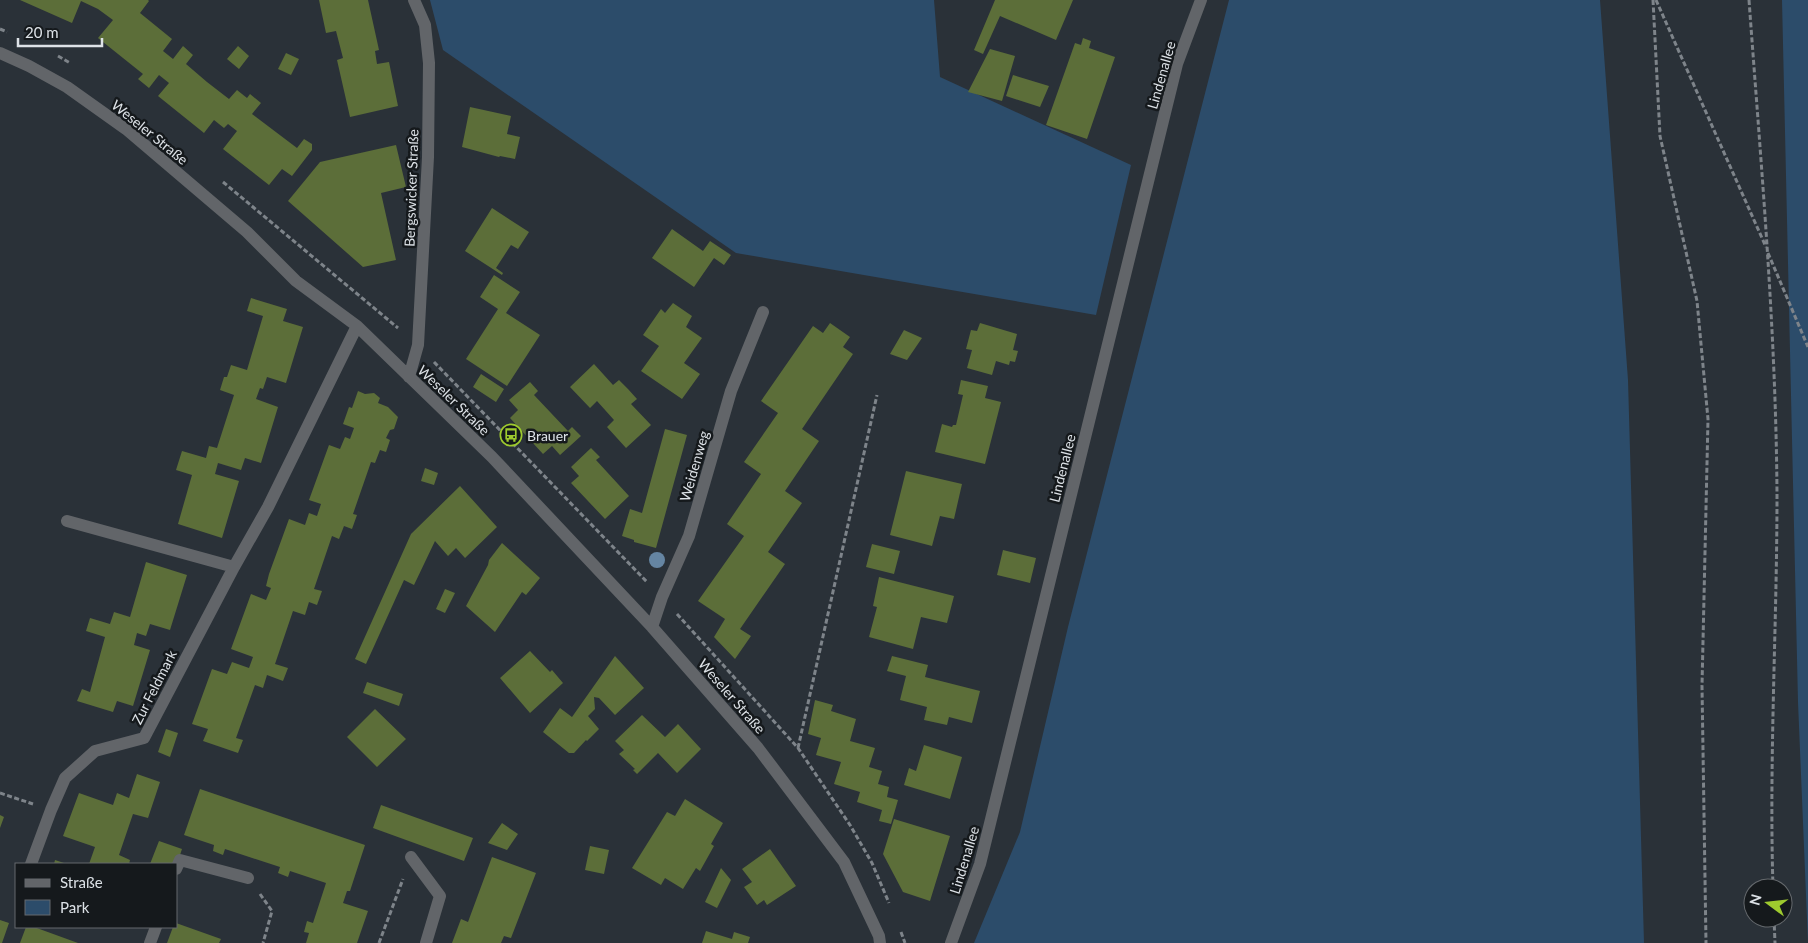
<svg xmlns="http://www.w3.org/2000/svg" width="1808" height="943" font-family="Lato,sans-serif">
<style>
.green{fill:#2c4c6a}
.building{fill:#5c6e39}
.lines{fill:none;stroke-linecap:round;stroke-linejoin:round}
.path{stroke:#7e848a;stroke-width:3;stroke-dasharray:5 2.5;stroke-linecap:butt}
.street{stroke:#626569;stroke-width:12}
.tree{fill:#6585a2}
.labels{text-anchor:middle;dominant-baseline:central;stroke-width:5;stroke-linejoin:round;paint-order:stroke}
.street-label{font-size:14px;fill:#dde2e7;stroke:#15191c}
.poi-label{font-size:14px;fill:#dde2e7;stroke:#15191c;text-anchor:start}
</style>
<rect width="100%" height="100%" fill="#2a3138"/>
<!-- green -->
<path class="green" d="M430,0H934L940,77L1131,165L1096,315L736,253L443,50Z
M1229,0H1600L1628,380L1644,943H974L1020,832L1068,627Z
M1782,0H1808V943L1798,702Z"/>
<!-- building -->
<path class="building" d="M20,0H148L149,1L140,13L172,39L163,51L173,59L183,46L193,55L186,64L207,82L229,99L237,90L247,98L250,94L261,103L252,114L297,148L304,139L312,144V150L292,176L282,169L269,185L223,149L237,131L228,124L224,128L214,120L204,133L158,96L169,83L159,75L149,88L138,79L143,74L98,38L113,20L98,9L81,1L72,23Z
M319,0H368L379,50L375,51L377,64L389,62L398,106L350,117L337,60L343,58L336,31L326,33Z
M995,0H1073L1056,40L1000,16L983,54L974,50Z
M1083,38L1091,41L1089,48L1115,57L1087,139L1046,125L1075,43L1081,45Z
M238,46L249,56L239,69L227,59Z
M990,49L1015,56L1002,101L968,92Z
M286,53L299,59L291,75L278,69Z
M1013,75L1049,86L1040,107L1006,96Z
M470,107L511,116L507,134L520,137L515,159L500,156L499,157L462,147Z
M396,145L406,187L381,193L396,260L363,267L288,201L320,162Z
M492,208L529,232L518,249L511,245L496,268L503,273L502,275L465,251Z
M672,229L703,251L710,241L731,255L724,265L714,258L694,287L652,258Z
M494,275L520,292L506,313L540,335L507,386L466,359L498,309L480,297Z
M251,298L287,309L283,321L303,327L286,383L267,377L263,389L260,388L256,399L278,407L261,463L245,458L241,470L218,463L215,474L239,481L222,538L178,524L192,475L176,470L182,451L206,458L209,446L217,448L234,395L220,390L224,377H227L231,365L247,370L263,316L247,311Z
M673,303L692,316L686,327L702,338L684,363L700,374L682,399L641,371L659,346L643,335L661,309L665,313Z
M830,323L850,337L843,347L853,354L802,429L819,441L785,491L802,503L768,552L785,564L740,629L751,636L735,659L714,637L725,619L698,601L744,536L727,524L761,474L744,462L778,413L761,401L813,326L823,333Z
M980,323L1017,334L1013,350L1018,351L1015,362L1010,361L1009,365L996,361L992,375L967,368L972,350L966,349L971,330L977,331Z
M904,330L922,338L907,360L890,354Z
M594,364L613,385L619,380L628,389L637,399L631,404L651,425L626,448L607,427L614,420L597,401L590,408L570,387Z
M481,374L504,389L496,402L473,387Z
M961,380L988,386L985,398L1001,402L985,464L935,452L942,424L952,427L953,425H956L963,395L958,394Z
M530,382L538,391L534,395L568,431L572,427L581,436L560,455L552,446L543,454L510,418L518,410L509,400Z
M358,391L365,394L374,393L380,398L378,403L388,407L398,417L394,429L390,430L386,438L390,440L386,452L380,450L375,463L371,462L353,514L357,515L352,529L344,526L339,539L332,536L314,589L322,591L317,605L309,602L305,615L293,611L275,664L288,668L283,681L267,675L263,688L255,685L236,738L243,740L238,753L203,741L208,729L192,724L212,669L227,674L232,662L249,668L253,657L231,649L251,594L266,600L271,588L266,586L269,574L289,519L305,525L309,513L317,516L321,504L309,500L329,445L340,449L345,437L350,439L354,428L343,424L349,407L352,408Z
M665,429L687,435L656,548L634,542V540L622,536L630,509L642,513Z
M591,448L600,457L596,460L629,496L605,519L571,483L579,476L571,467Z
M425,468L438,473L434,485L421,481Z
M906,471L962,484L954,519L940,516L932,546L890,535Z
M460,486L497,527L465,558L456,548L448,556L435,541L414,585L404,580L366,664L355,659L411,534Z
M502,543L540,578L526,595L522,592L495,632L466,606L488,565L489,560Z
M872,544L900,551L894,574L866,567Z
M1003,550L1036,558L1030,583L997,575Z
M146,562L187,575L170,630L150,624L146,636L137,633L134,645L150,650L133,706L117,701L113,712L77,701L82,689L90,692L105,637L86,631L90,618L110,624L114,612L130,617Z
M879,577L954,596L947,623L921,617L913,649L869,637L877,607L873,606Z
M445,589L455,593L445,613L436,609Z
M530,651L550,672L552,670L563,683L530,713L500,678Z
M615,656L644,688L615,715L599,698L594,697L595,709L588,716L599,729L587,741L586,740L574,753H569L543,732L560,708L572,717Z
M892,656L928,665L925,677L980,691L972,723L949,717L947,725L924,720L927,707L900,700L906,676L887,671Z
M367,682L403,694L399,706L363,693Z
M815,700L833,705L831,711L856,719L850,741L875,748L869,767L882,771L878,784L889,787L887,797L898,800L891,824L879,821L882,810L857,802L860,792L834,784L841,762L816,755L821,738L808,734Z
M375,709L406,739L377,767L347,737Z
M642,715L665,737L678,724L701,749L677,773L658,753L637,774L633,770L635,769L619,754L624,750L615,741Z
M166,729L178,733L170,757L158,752Z
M924,745L962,757L950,799L904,785L909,768L916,771Z
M137,774L160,782L148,818L133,814L119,855L130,860L129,864H89L95,847L63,836L79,793L113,805L117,793L129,798Z
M200,789L365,845L350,891H347L343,903L368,911L357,943H306L309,933L304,932L307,921L313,923L326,883L290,871L288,877L278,873L280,867L225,849L223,855L213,851L214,845L184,835Z
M685,799L723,823L711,844L714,846L700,871L696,868L683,889L665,878L661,885L632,868L667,812L675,816Z
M381,805L473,838L464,861L373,828Z
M0,815L4,817L0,828Z
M894,819L950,836L930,901L903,892L883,854Z
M502,823L518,834L507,850L488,843Z
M159,841L182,849L177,864H150Z
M590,846L609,850L604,874L585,870Z
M770,849L796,886L767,905L764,900L757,905L744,887L752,882L742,869Z
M492,857L536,873L511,938L504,936L501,943H452L461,919L468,922Z
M55,860L67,864H54Z
M721,868L731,880L717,908L705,902Z
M0,920L9,923L2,943H0Z
M176,923L221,939L219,943H167L173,927H176Z
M26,927H34L78,943H20Z
M706,931L732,939L734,932L750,937L748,943H702Z"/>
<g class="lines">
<!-- path -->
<path class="path" d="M1653,0L1660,136L1697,301L1708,419L1702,686L1706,943
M1656,0L1766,247
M1749,0C1761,165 1776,330 1777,495C1777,626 1769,757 1773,888
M0,29L7,32
M58,56L70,63
M223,182L398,328
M1768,253L1808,347
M434,362L647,582
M677,614L798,748L850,825L872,863L889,903
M798,748L877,395
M0,793L33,804
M260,894L272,911L263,943
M1774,918L1775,943
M901,932L905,943
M379,943L403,879"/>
<!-- street -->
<path class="street" d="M0,53L29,66L67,87L126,129L247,232L296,281L357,326L492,457L652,627L758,748L844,862L879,936L880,943
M409,377L418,345L428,157L429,63L425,25L414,0
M67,521L234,567
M652,627L662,597L689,536L731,391L763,312
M411,857L440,896L426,943
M31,864L51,810L65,778L95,751L144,738L234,567L268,507L357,326
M176,869L180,860L248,878
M150,943L156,927
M951,943L980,864L1177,64L1201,0"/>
</g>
<!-- trees -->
<circle class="tree" cx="657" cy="560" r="8"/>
<!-- icons -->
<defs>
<g id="bus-ring" transform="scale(1.125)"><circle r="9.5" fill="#15191c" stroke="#9eca2e" stroke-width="1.5"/><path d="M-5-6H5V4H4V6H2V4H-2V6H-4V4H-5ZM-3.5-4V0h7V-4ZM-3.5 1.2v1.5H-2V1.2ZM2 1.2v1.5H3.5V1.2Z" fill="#9eca2e"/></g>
</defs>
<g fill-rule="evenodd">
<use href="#bus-ring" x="511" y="435"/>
</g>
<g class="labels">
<!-- street labels -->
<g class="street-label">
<text transform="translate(1161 75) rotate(-74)">Lindenallee</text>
<text transform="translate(150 132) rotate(39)">Weseler Straße</text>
<text transform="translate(411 188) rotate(-88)">Bergswicker Straße</text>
<text transform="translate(454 400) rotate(44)">Weseler Straße</text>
<text transform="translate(694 466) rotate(-74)">Weidenweg</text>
<text transform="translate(1062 468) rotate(-76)">Lindenallee</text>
<text transform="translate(154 687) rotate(-63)">Zur Feldmark</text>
<text transform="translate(732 696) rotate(49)">Weseler Straße</text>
<text transform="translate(964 860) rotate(-73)">Lindenallee</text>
</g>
<!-- poi labels -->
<g class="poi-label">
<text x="527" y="435">Brauer</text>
</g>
</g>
<!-- legend -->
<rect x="15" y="863" width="162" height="65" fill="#15191c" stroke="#65696d"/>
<rect x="25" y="879" width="25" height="8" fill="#626569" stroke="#65696d"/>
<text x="60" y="888" font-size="15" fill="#dde2e7">Straße</text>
<rect x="25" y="900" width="25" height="15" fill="#2c4c6a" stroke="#65696d"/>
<text x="60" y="913" font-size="15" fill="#dde2e7">Park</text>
<!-- north arrow -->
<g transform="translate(1768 903) rotate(285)"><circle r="24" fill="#15191c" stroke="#65696d"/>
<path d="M0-4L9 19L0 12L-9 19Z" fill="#9eca2e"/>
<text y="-8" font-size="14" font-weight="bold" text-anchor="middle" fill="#dde2e7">N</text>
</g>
<!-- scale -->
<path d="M18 38v8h84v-8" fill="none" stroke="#dde2e7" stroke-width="2.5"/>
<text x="25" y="38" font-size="15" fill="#dde2e7" stroke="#15191c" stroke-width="4" paint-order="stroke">20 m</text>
</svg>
